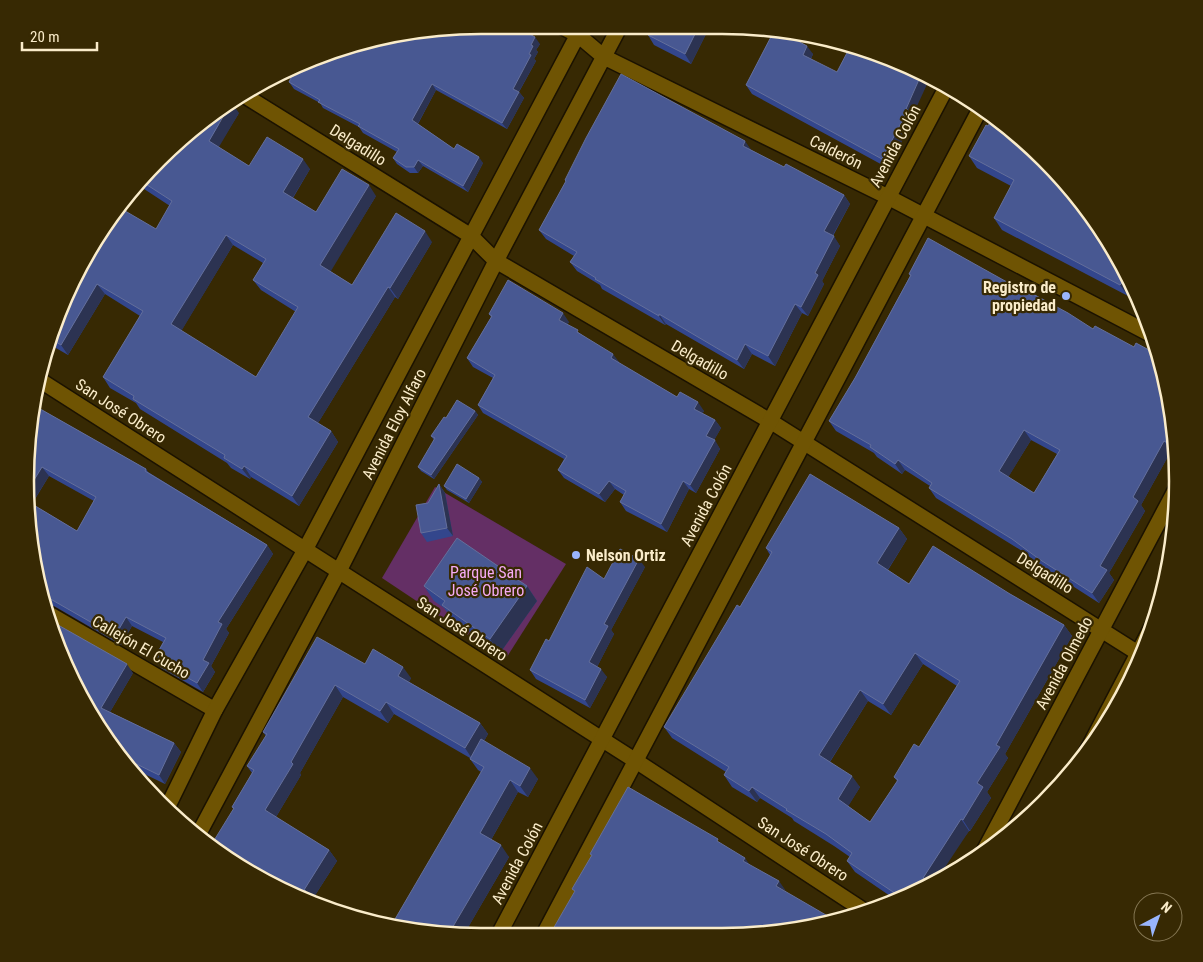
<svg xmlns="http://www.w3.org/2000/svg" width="1203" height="962" font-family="'Roboto Condensed',sans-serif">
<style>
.green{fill:#642f65}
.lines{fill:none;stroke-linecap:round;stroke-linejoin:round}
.pedestrian-casing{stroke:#1b1201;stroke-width:18}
.minor-casing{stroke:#1b1201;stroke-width:18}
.tertiary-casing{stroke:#1b1201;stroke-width:18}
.pedestrian{stroke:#6f5403;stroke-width:15}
.minor{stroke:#6f5403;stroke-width:15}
.tertiary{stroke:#6f5403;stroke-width:15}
.wall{fill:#33468c;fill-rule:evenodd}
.shaded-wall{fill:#2c3352}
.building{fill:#485892;stroke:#646f9b;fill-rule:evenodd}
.poi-dot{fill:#99b5fd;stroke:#372903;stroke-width:2}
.labels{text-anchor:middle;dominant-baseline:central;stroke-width:4.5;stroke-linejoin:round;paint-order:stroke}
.street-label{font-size:16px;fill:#faecca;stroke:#372903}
.poi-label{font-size:16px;font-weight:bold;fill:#faecca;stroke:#372903;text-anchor:end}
.park-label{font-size:16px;fill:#f6abf4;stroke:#372903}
.rim{fill:none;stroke:#faecca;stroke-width:2.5}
</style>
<rect width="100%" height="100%" fill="#372903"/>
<!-- green -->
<path class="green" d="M435,487L566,564L505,660L382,578Z"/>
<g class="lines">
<!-- pedestrian casing -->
<g class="pedestrian-casing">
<path id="pedestrian" d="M49,614L215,710"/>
</g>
<!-- minor casing -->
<g class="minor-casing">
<path id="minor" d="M559,25L578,35L604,57L888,197L1152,335
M242,94L471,236L496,261L770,421L1141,655
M38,379L636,761L866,912
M167,808L215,710L305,550L583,25
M197,837L339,571L496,261L620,26"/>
</g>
<!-- tertiary casing -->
<g class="tertiary-casing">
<path id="tertiary" d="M1087,751L1155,621
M983,853L1176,489
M498,936L945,90
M543,936L979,111"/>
</g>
<!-- pedestrian -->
<use href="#pedestrian" class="pedestrian"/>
<!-- minor -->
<use href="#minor" class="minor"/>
<!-- tertiary -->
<use href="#tertiary" class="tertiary"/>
</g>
<!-- wall -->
<path class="wall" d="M652,26H710L691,64L654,45L648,35Z
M765,29L783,33L813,54L811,59L912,117L914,118L888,168L752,94L746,85L773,33Z
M363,40L540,44L536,50L538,52L534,59L536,61L519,92L524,98L507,129L436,90L418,124L454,149L483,163L468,192L423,166L418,173H410L397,164L393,158L397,152L363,133L359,127L323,108L320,103L294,89L289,82L291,79L282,74Z
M239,113L218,147L249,166L310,169L293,198L316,212L376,196L330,271L352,285L432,242L398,299L395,297L318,423L331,431L338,442L299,506L251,477L250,479L231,468L227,463L140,409L136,403L110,388L103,377L140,316L105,294L68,355L49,344L86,253L156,229L170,206L138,185L159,158ZM233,245L263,263L253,280L261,290L296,312L256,377L181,331Z
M986,125L1131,279L1138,299L1129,294L1128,296L1002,230L994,218L1011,186L977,168L969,156Z
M751,150L784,167L844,195L850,204L833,236L840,246L822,281L824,284L808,316L802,313L775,366L752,354L744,369L666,324L665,325L602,289L600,285L577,271L570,262L574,256L546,239L539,230L566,181L565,180Z
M909,274L1032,296L1068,313L1177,451V454L1171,451L1141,505L1145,511L1109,573L1114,580L1099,603L1046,569L1019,549L936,498L929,488L930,486L905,470L902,474L877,457L874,453L836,431L829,421L855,378L910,276ZM1031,440L1057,454L1034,493L1008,477Z
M489,314L569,322L567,324L619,362V363L677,397L704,411L702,413L715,420L721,428L714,440L720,449L696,493L689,489L667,532L626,511L620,502L624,495L615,489L605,502L564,478L558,470L564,459L483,413L478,405L493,378L473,367L467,358L491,317Z
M35,406L146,469L148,472L267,545L273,554L226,629L229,633L211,666L215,672L203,692L161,668L154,659L163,642L132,626L121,645L54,606H46L34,570L25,481ZM49,476L94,501L77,531L32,504Z
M475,411L478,415L434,479L421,471L418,467L434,440L431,436L446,418Z
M479,478L482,482L469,503L447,490L444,486Z
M439,484L445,493L453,536L427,542L421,533L428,503Z
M899,528L907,539L888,570L909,584L1010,594L1064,625L1072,636L1005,754L1008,758L987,792L991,798L970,831H969L924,890L896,900L855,872L847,861L850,857L834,846L794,821L792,818L760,798L757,802L732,787L724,775L726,772L672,738L664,727L740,607L770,555L766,548ZM923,664L957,686L919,747L894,777L897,781L870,822L848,806L860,787L830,762L868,701L891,715Z
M645,567L611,630L614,634L597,667L607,677L590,708L536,679L530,670L549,641L604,579Z
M424,586H527L537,601L500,653L453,620L444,608L434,601Z
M365,664L411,678L409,682L480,723L488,734L484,741L538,779L528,797L518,792L491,840L509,857L463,936L481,772L478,770L470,759V758L394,714L388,723L343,697L300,773L301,775L276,817L329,850L337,861L312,900L314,903L280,890L232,807L252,773L247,766L266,736L263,732Z
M133,673L110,712L174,743L181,752L165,784L128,766L72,683Z"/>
<!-- shaded-wall -->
<path class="shaded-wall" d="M699,26H710L691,64L685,54Z
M535,37L540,44L536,50L538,52L534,59L536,61L517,95L513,89L531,45Z
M807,46L813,54L809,63L803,55Z
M921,75L929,80L912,117L914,118L888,168L882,159Z
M432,84L436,90L416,127L412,120Z
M519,92L524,98L507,129L502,123Z
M232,103L239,113L216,152L209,141Z
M745,141L752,151L743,146Z
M479,157L483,163L468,192L463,186Z
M303,159L310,169L290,202L283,192Z
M418,160L423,166L418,173L414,167Z
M369,185L376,196L328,276L320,265Z
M844,195L850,204L830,240L824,231Z
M425,231L432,242L398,299L390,288Z
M226,235L233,245L179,335L171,324Z
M834,236L840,246L822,281L824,284L808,316L801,307L815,273Z
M1122,283L1129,294L1128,296L1120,285Z
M97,284L105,294L68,355L61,345Z
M388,287L395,297L315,428L308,417Z
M795,304L802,313L775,366L768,356Z
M563,313L569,322L565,328L559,320Z
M659,314L666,324L665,325L659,316Z
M745,344L752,354L744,369L737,360Z
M613,354L619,362L616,367L611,358Z
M698,402L704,411L700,417L694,409Z
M475,411L478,415L434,479L431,475Z
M715,420L721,428L712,444L706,436Z
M1024,430L1031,440L1006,481L999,471Z
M331,431L338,442L299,506L292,496Z
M1175,438L1177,452L1172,445Z
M715,440L720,449L696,493L690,485Z
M1164,441L1171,451L1141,505L1145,511L1109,573L1114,580L1099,603L1092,593L1100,566L1133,497Z
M898,460L905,470L902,474L895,464Z
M244,466L251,477L250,479L242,469Z
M42,467L49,476L29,508L27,506L26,493Z
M479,478L482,482L469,503L466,499Z
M609,481L615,489L605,502L599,494Z
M683,481L689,489L667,532L661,524Z
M439,484L445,493L453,536L447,528Z
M899,528L907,539L885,574L877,563Z
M267,545L273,554L226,629L229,633L211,666L215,672L203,692L197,683L203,660L218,622Z
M639,559L645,567L611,630L614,634L595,671L589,662L604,624Z
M527,586L537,601L500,653L490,639Z
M126,617L132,626L121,645L115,636Z
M1064,625L1072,636L1005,754L1008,758L987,792L991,798L970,831L963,820L977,783L996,745Z
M915,653L923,664L891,715L883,704Z
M127,664L133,673L107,717L101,708Z
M403,667L411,678L406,687L398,676Z
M601,669L607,677L590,708L585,700Z
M335,685L343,697L300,773L301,775L273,822L265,810L291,762Z
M860,690L868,701L827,766L819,755Z
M386,702L394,714L388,723L380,711Z
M480,723L488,734L473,760L465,748Z
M174,743L181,752L165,784L159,775Z
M530,768L538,779L528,797L520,786Z
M852,776L860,787L846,810L838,799Z
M510,780L518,792L488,845L480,833Z
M752,787L760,798L757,802L749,791Z
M961,819L969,831L934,884L928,887L923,878Z
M501,845L509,857L463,936L448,935Z
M329,850L337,861L312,900L314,903L302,898L304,890Z
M745,858L752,868L743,861Z
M779,881L786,891L776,886Z"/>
<!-- building -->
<path class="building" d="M481,25H513L535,37L531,45L533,46L529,54L531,55L513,89L519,92L502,123L432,84L412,120L454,149L457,144L479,157L463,186L418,160L414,167H406L393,158L399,149L358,126L360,124L318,102L320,100L289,82L292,76L286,73L363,40Z
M652,26H699L685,54L648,35Z
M774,31L783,33L807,46L803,55L837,72L849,49L896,60L921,75L906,109L908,110L882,159L746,85Z
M621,74L745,141L743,146L784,167L786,164L844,195L824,231L834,236L815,273L818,275L801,307L795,304L768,356L745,344L737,360L659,314V316L595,279L596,278L570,262L577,252L539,230L566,181L565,180L586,138Z
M231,103L209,141L249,166L267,137L303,159L283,192L316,212L342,169L369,185L320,265L352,285L396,213L425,231L390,288L388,287L308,417L331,431L292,496L244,466L242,469L224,458L225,455L133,399L134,396L103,377L143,311L97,284L61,345L51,339L86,253L120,208L156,229L172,201L141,181L159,158ZM226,235L266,259L253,280L298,307L256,377L171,324Z
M992,119L1023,138L1084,204L1131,279L1135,290L1122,283L1120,285L994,218L1014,180L969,156L986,125L988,126Z
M928,238L1032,296L1033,294L1068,313L1093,329L1095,326L1134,347L1136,343L1160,356L1162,363L1175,438L1172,445L1164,441L1133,497L1138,501L1100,566L1107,570L1092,593L1039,559L1012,539L929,488L932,483L898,460L895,464L870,447L871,445L829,421L855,378L911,275L909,274ZM1024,430L1060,450L1034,493L999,471Z
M508,280L563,313L559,320L578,330L577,332L613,354L611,358L677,397L680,392L698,402L694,409L715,420L706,436L715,440L690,485L683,481L661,524L620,502L626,491L609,481L599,494L558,470L567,456L478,405L495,375L467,358L492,316L489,314Z
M457,400L475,411L431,475L418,467L435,438L431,436L444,417L446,418Z
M35,406L146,469L145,471L267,545L218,622L222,624L203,660L209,663L197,683L154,659L166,638L126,617L115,636L47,597H43L34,570L27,501L77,531L96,497L42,467L26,493L25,481Z
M457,464L479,478L466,499L444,486Z
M810,474L899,528L877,563L909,584L933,546L1010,594L1064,625L996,745L1000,747L977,783L983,787L963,820L961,819L923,878L931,883L928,887L924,890L902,898L847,861L852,853L826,834L786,810L787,809L752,787L749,791L724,775L729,767L664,727L737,605L740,607L772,552L766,548ZM915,653L960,681L919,747L914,744L894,777L898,780L870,822L838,799L852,776L819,755L860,690L883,704Z
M439,484L447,528L421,533L416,505L428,503Z
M457,538L527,586L490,639L442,605L445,601L424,586Z
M620,549L639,559L604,624L608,626L589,662L601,669L585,700L530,670L546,639L549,641L587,567L604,579Z
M51,621L127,664L101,708L174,743L159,775L122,757L72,683Z
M317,637L365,664L373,649L403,667L398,676L480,723L465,748L386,702L380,711L335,685L291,762L293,764L265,810L329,850L304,890L306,891L302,898L280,890L210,847L234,808L232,807L254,770L247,766L267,734L263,732Z
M481,739L530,768L520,786L510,780L480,833L501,845L448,935L391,926L484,767L470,759Z
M628,787L718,839L717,841L745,858L743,861L779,881L776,886L838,922L752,936H681L679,935L678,936H549L575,891L572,889L592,855L590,854Z"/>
<!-- markers -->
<g class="poi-dot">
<circle cx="1066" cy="296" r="5"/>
<circle cx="576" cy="555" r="5"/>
</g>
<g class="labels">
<!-- street labels -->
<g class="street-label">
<text transform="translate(358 145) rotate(32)">Delgadillo</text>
<text transform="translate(895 146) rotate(-62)">Avenida Colón</text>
<text transform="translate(836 152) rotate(26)">Calderón</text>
<text transform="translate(700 360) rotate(30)">Delgadillo</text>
<text transform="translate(121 411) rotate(33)">San José Obrero</text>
<text transform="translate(394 424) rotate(-63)">Avenida Eloy Alfaro</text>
<text transform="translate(706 505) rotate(-62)">Avenida Colón</text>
<text transform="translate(1045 573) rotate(32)">Delgadillo</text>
<text transform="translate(462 629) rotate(33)">San José Obrero</text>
<text transform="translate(141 647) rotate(30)">Callejón El Cucho</text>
<text transform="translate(1064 663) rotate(-62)">Avenida Olmedo</text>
<text transform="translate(803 849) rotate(33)">San José Obrero</text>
<text transform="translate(517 863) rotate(-62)">Avenida Colón</text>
</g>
<!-- poi labels -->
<g class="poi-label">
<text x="1056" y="287">Registro de<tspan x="1056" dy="18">propiedad</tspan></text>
<text x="586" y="555" text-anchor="start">Nelson Ortiz</text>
</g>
<!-- park labels -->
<g class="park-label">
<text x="486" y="572">Parque San<tspan x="486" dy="18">José Obrero</tspan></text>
</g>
</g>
<!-- crop -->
<path d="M0 0H1203V962H0ZM481 34H722A447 447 0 0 1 1169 481V481A447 447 0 0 1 722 928H481A447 447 0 0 1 34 481V481A447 447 0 0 1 481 34Z" fill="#372903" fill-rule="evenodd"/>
<path class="rim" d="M481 34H722A447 447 0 0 1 1169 481V481A447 447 0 0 1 722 928H481A447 447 0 0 1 34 481V481A447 447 0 0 1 481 34Z"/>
<!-- north arrow -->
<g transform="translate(1158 917) rotate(41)"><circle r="24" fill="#372903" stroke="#857753"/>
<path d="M0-4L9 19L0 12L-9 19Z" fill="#99b5fd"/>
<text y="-8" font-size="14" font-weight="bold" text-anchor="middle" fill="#faecca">N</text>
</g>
<!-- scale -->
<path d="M22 42v8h75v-8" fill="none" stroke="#faecca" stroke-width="2.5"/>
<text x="30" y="42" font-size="15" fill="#faecca" stroke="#372903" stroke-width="4" paint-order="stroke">20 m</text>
</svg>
